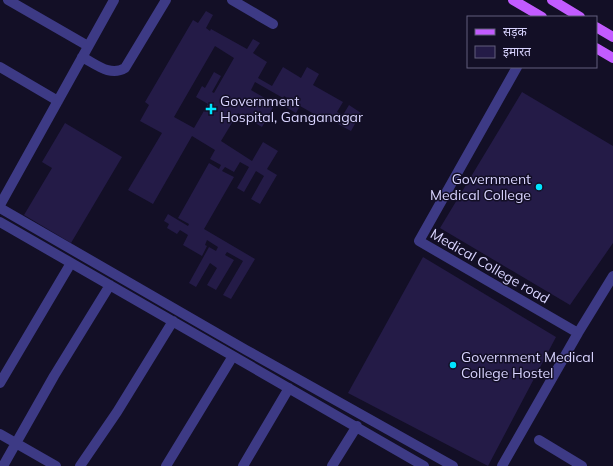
<svg xmlns="http://www.w3.org/2000/svg" width="613" height="466" font-family="Mulish,'Noto Sans Devanagari',sans-serif">
<style>
.building{fill:#241b47;fill-rule:evenodd}
.lines{fill:none;stroke-linecap:round;stroke-linejoin:round}
.minor{stroke:#3d3a85;stroke-width:10}
.major{stroke:#c25bff;stroke-width:10}
.poi-dot{fill:#00e5ff;stroke:#130f26;stroke-width:1.5}
.labels{text-anchor:middle;dominant-baseline:central;stroke-width:3;stroke-linejoin:round;paint-order:stroke}
.poi-label{font-size:14px;fill:#d9d4ff;stroke:#130f26;text-anchor:start}
.street-label{font-size:14px;fill:#d9d4ff;stroke:#130f26}
</style>
<rect width="100%" height="100%" fill="#130f26"/>
<!-- building -->
<path class="building" d="M206,11L213,15L206,28L210,31L211,29L247,49L253,39L260,43L253,53L267,62L258,78L272,86L283,67L301,78L307,67L319,74L313,85L343,102L337,112L343,115L349,105L361,113L351,131L338,124L340,120L334,116L330,123L300,106L296,113L284,106L289,99L284,96L283,98L255,82L251,90L275,104L262,127L238,113L221,141L252,161L263,142L278,151L267,169L277,175L260,204L251,199L264,176L256,171L244,192L237,188L249,167L240,162L234,172L225,167L222,171L234,177L204,229L255,259L231,299L223,295L243,261L227,252L225,255L234,260L216,290L207,285L217,268L210,263L196,287L189,283L209,247L216,251L218,247L207,240L205,245L207,246L202,256L183,245L188,235L180,230L177,234L167,228L169,224L164,221L168,214L188,226L189,224L178,218L209,163L219,169L221,165L210,159L215,150L192,136L153,204L128,190L162,133L140,121L149,105L145,102L193,20L198,23ZM215,46L234,58L214,93L212,92L221,76L214,72L205,88L202,86L196,97L208,104L194,128L174,117Z
M522,92L613,146V243L570,305L440,228Z
M65,123L122,157L71,243L24,215L52,168L42,162Z
M423,257L556,337L488,466L348,393Z"/>
<g class="lines">
<!-- minor -->
<path class="minor" d="M8,0L88,46
M232,0L273,24
M82,57C96,64 110,77 125,68L166,0
M0,67L58,101
M517,67L419,241L578,333L613,276
M0,205L114,0
M0,208L246,350L453,466
M0,222L424,466
M0,383L71,263
M0,434L56,466
M539,440L582,466
M3,466L54,376L110,285
M80,466L117,412L173,321
M166,466L233,356
M243,466L289,388
M332,466L357,426
M502,466L578,333"/>
<!-- major -->
<path class="major" d="M513,0L542,17
M552,0L580,17
M596,27L613,37
M596,48L613,58"/>
</g>
<!-- markers -->
<g class="poi-dot">
<path d="M209 103h4v4h4v4h-4v4h-4v-4h-4v-4h4z"/>
<circle cx="539" cy="187" r="4"/>
<circle cx="453" cy="365" r="4"/>
</g>
<g class="labels">
<!-- poi labels -->
<g class="poi-label">
<text x="220" y="101">Government<tspan x="220" dy="16">Hospital, Ganganagar</tspan></text>
<text x="531" y="179" text-anchor="end">Government<tspan x="531" dy="16">Medical College</tspan></text>
<text x="461" y="357">Government Medical<tspan x="461" dy="16">College Hostel</tspan></text>
</g>
<!-- street labels -->
<g class="street-label">
<text transform="translate(490 266) rotate(30)">Medical College road</text>
</g>
</g>
<!-- legend -->
<rect x="467" y="16" width="130" height="52" fill="#130f26" stroke="#625e7d"/>
<rect x="475" y="29" width="20" height="6" fill="#c25bff" stroke="#625e7d"/>
<text x="503" y="36" font-size="12" fill="#d9d4ff">सड़क</text>
<rect x="475" y="46" width="20" height="12" fill="#241b47" stroke="#625e7d"/>
<text x="503" y="56" font-size="12" fill="#d9d4ff">इमारत</text>
</svg>
